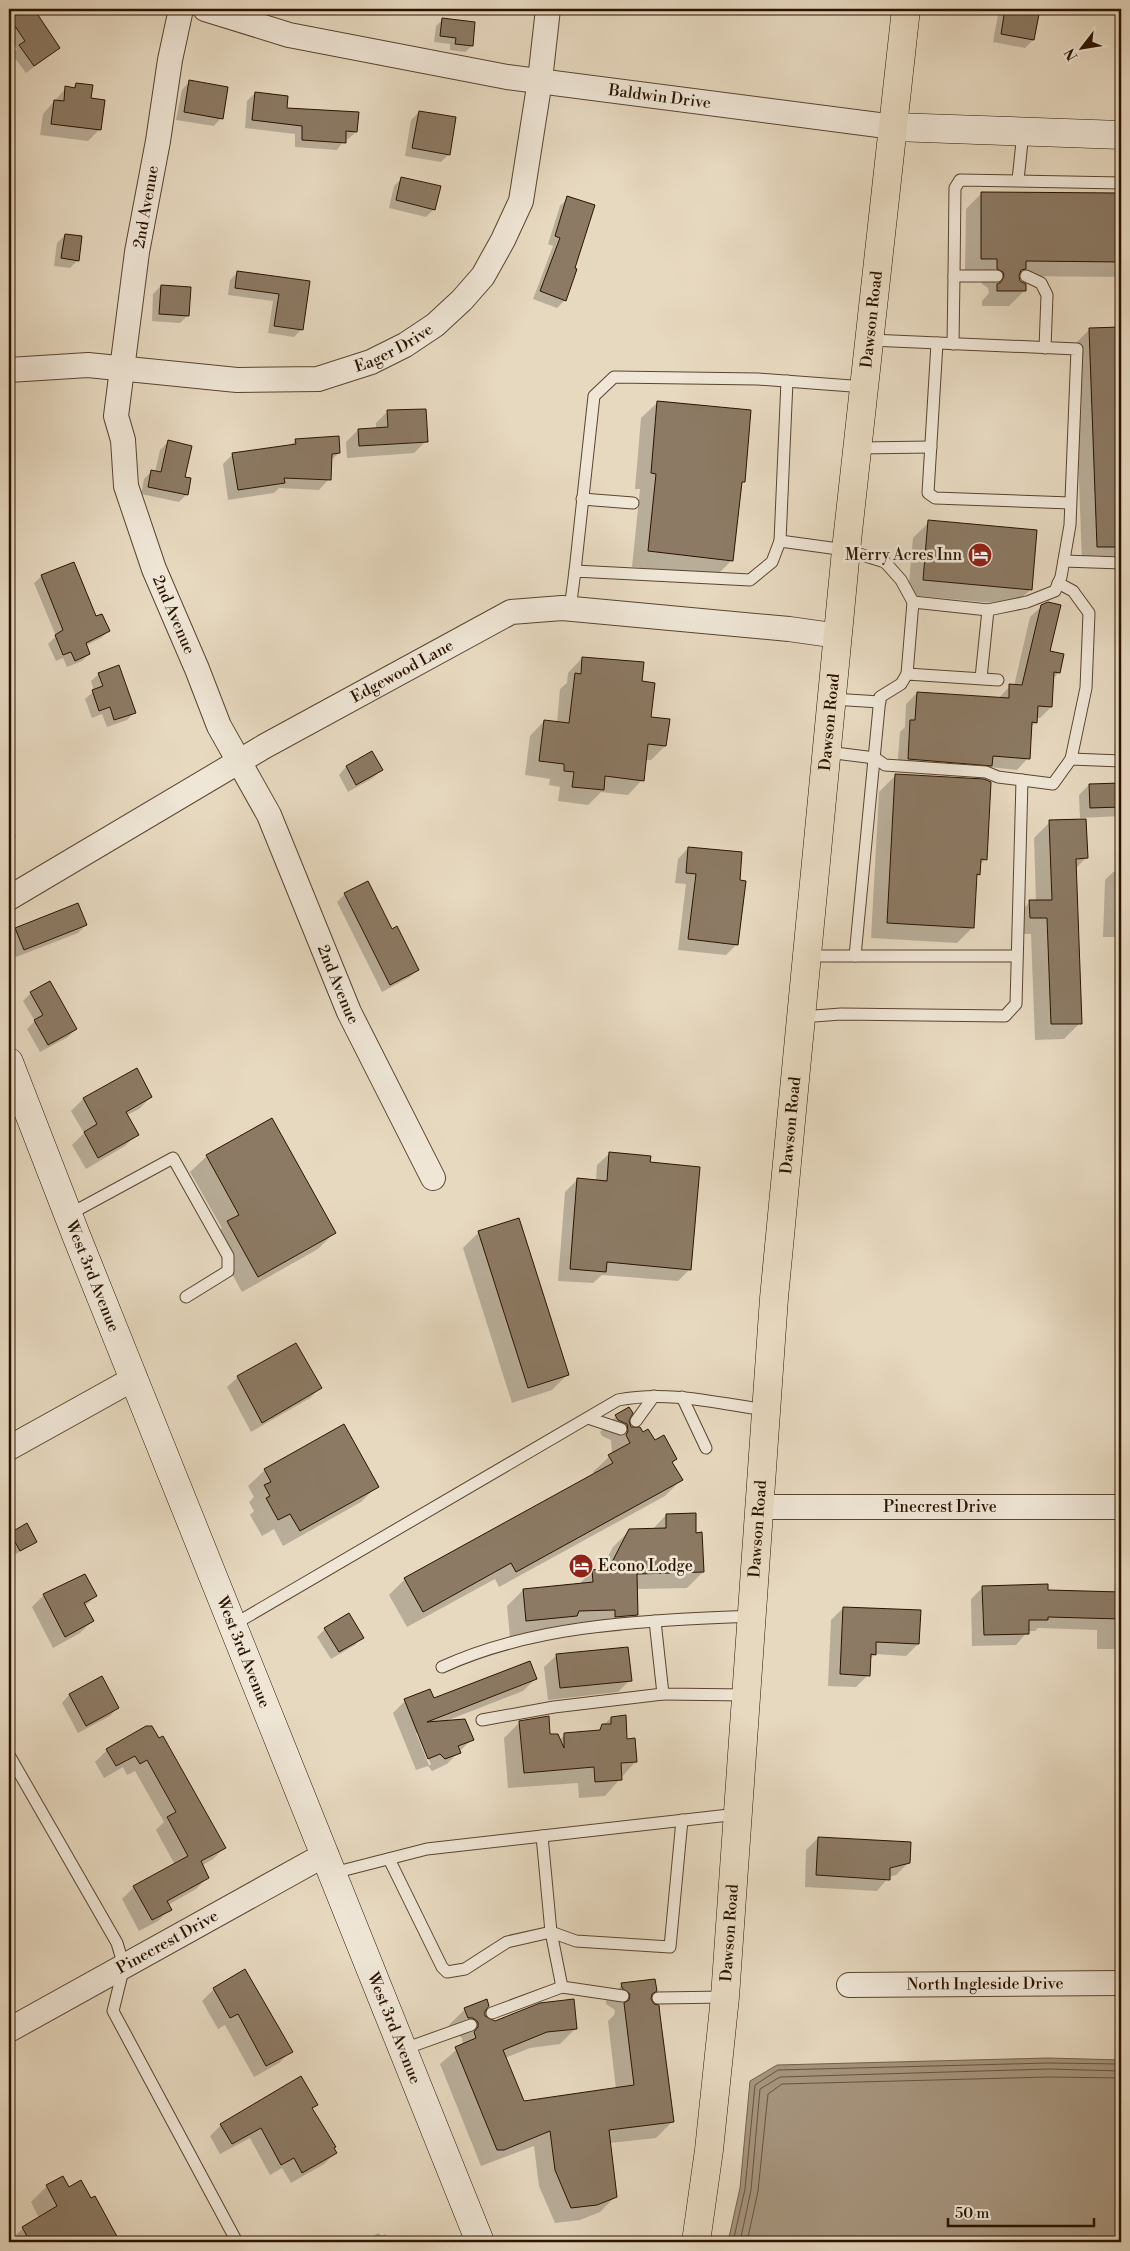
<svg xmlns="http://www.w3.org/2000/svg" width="1130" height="2251" font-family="'Libre Bodoni',serif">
  <rect width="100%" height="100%" fill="#e7d9c0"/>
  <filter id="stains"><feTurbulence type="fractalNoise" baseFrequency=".004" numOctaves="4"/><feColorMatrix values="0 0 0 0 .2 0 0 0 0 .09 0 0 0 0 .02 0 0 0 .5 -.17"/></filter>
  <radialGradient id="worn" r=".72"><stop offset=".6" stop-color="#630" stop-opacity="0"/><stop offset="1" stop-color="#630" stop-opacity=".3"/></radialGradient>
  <!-- water -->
  <path fill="#a7967f" stroke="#75624c" d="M1049,2058L1121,2060V2242H728L740,2188L750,2081L777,2065Z"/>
  <!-- shadow -->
  <g fill="#0003" fill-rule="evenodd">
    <path d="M21,9H32L59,48L26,73L12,54L17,49L9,36V17Z"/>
    <path d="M999,9H1039L1033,40L1025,48L993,42Z"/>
    <path d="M443,19L472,46L465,52L450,50V44L434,42L436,26Z"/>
    <path d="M189,82L221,118L214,126L176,120L182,90Z"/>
    <path d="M76,84L90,99L100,129L88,141L40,135L43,114L66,88L72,89Z"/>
    <path d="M255,93L285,109L356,132L348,139H345L337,150L295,147V134L245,128L247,101Z"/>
    <path d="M419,112L449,154L441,162L405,156L411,120Z"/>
    <path d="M402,178L434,209L426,217L389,208L394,186Z"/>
    <path d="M981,194H1121V277L1017,276L1025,290L1009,306H982V301L989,293L988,288L982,284V274H965L966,209Z"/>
    <path d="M568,198L565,300L557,308L533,299L553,246L548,244L560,206Z"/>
    <path d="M65,235L78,260L70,268L54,266L57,243Z"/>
    <path d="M238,272L309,282L301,330L294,337L268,333L273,301L228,295L230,280Z"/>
    <path d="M161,286L188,315L180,323L152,321L153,294Z"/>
    <path d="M1121,328V561L1082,563L1074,345L1090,329Z"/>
    <path d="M658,402L743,481L740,485L732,560L716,576L632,567L640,489H635L641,418Z"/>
    <path d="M388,411L426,441L414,453L347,458L346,442L358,430L376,429V423Z"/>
    <path d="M296,440L339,453L330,461L329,479L319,490L279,488L274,493L228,500L223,464L233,454L290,446Z"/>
    <path d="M168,442L183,478L187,494L179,502L141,494L144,479L152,471L155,472L160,450Z"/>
    <path d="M929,522L1031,589L1015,605L908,595L913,538Z"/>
    <path d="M42,576L109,631L101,638L85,646L89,654L82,661L67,667L63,658L56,661L48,644L56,636L34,583Z"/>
    <path d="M1042,606L1049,652L1059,672L1053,679L1051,707L1040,718H1036V722L1031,727L1028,758L1017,770L989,767L897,770L900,732L905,727L906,704L917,693L998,699L1010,686H1014L1030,617Z"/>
    <path d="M582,658L641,682L650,718L665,746L651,760H645L642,780L628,795L601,792L588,805L558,801L560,787L549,785L550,779L525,775L530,736L544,721L557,723L560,689L567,683L568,673Z"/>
    <path d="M99,674L134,713L127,720L107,727L102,714L92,718L85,699L94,691L91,681Z"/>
    <path d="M346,767L381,770L373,778L348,792L339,775Z"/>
    <path d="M895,776L986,859L979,865V874L976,877L973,927L957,943L871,938L879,792Z"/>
    <path d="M1121,784V816L1080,818L1079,795L1089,785Z"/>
    <path d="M1050,822L1086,858L1075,869L1080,1023L1064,1039L1035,1040L1031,934H1014V918L1030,902L1036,901L1034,838Z"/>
    <path d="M9,823L16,836L9,843Z"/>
    <path d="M688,848L737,944L726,955L678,950L686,884L675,883L678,859Z"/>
    <path d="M1113,872H1121V937H1103L1105,880Z"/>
    <path d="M345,894L391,931L418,970L410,977L382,992L337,902Z"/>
    <path d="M86,925L78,933L16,957L9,939L16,929Z"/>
    <path d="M31,993L76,1029L68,1037L40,1052L27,1029L35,1021L23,1001Z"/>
    <path d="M151,1097L139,1109L127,1115L137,1134L125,1146L86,1169L72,1145L84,1133L71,1111L83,1099Z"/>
    <path d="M610,1153L649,1164L690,1269L678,1281L602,1275L593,1283L558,1281L565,1192L577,1180L596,1181L597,1165Z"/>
    <path d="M207,1156L334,1233L318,1249L242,1292L212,1238L222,1228L190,1172Z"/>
    <path d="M479,1232L568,1374L552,1390L512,1403L463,1248Z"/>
    <path d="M238,1377L320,1388L310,1398L251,1432L227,1387Z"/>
    <path d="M616,1416L627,1421L630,1428L643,1434L675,1459L672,1463L681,1480L665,1496L499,1587L495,1579L407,1627L389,1595L405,1579L594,1475L593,1472L612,1454L611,1440L602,1436L600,1432Z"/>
    <path d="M265,1470L377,1486L361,1502L283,1546L274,1529L262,1536L250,1515L254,1511L249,1502L254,1497L248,1486Z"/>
    <path d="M666,1515L695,1534L703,1572L687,1588L636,1589L637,1614L621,1631L600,1633L599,1625L510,1637L507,1606L523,1590L579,1584L592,1571L601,1570L613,1547L630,1530H652Z"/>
    <path d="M11,1534L36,1542L16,1554L9,1540Z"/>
    <path d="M71,1581L96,1596L84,1607L92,1621L80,1633L53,1648L32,1607L44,1595Z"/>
    <path d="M983,1587L1121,1593V1643L1115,1649H1097V1630L1038,1628L1035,1631H1028L1016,1645L972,1646L971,1599Z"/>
    <path d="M843,1608L918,1644L906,1656L875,1654L869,1660L868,1675L856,1687L828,1686L831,1620Z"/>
    <path d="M325,1629L362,1637L355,1645L331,1659L317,1637Z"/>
    <path d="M557,1655L630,1680L618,1692L548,1700L544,1667Z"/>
    <path d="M101,1678L117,1708L110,1716L78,1733L62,1703L69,1695Z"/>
    <path d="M535,1679L523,1691L446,1721L472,1739L447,1764L432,1771L428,1766L416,1770L393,1713L405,1701L433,1700ZM416,1733H419L431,1765H429Z"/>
    <path d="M611,1718L626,1740L636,1761L605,1796L579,1798L578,1783L508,1788L504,1738L520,1722L560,1740L565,1734L596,1732Z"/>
    <path d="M146,1727L225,1847L213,1859L201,1866L208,1877L196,1889L168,1905L170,1909L158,1921L139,1931L122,1899L134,1887L175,1865L156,1830L164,1822L135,1771L127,1775L123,1767L104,1778L95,1762L107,1750Z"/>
    <path d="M818,1838L908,1863L896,1875L889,1877L877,1891L805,1887L806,1850Z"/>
    <path d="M622,1985L650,1996L672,2122L656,2138L610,2143L616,2196L600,2212L580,2220L555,2223L539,2186L534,2146L481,2166L440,2064L463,2044L462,2038L456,2033L452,2034L449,2025L465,2009L483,2011L484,2017L495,2022L576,2028L560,2044L530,2048L505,2058L523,2102L616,2089L608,2021L614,2015L615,2010L606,2004V2001Z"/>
    <path d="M214,1989L291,2051L279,2063L254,2077L225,2025L218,2029L202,2001Z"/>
    <path d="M301,2078L316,2105L312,2109L335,2153L324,2164L291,2183L282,2168L270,2175L250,2138L220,2154L210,2136L221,2125Z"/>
    <path d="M47,2186L68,2189L90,2200L95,2197L119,2242H9L23,2228L39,2218L31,2202Z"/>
    <path d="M378,2233L382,2236L385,2234L390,2242H365Z"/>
  </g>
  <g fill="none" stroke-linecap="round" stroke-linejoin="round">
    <!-- shore -->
    <g stroke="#685440" stroke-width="1">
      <path d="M733,2242L745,2189L755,2085L778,2070L1049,2063L1121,2064"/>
      <path d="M740,2242L751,2190L760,2089L780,2077L1049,2069L1121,2071"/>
      <path d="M747,2242L758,2191L768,2094L782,2084L1049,2077L1121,2078"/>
    </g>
  </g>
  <!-- building -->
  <g fill="#8c7a64" stroke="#2a1300">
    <path d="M19,9H34L60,48L34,66L19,45L25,41L9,17Z"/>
    <path d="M1005,9H1040L1034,40L1001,34Z"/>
    <path d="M442,18L475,22L473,46L455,44L456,38L440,36Z"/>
    <path d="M189,80L228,87L223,119L184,112Z"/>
    <path d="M76,83L93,85L91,98L105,100L101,130L51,124L54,100L64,101L65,86L75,88Z"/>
    <path d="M255,92L288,96L287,108L359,112L357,132L346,131V143L302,140V126L252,120Z"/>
    <path d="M419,111L456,117L450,155L412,148Z"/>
    <path d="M401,177L441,186L435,210L396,200Z"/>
    <path d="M981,192L1121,193V262L1026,261V269L1021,270L1019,276L1020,281L1026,284V291H997V284L1001,282L1004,276L1003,272L997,269V259H981Z"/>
    <path d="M567,196L595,205L575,268L577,269L566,301L540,291L560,238L555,236Z"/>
    <path d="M65,234L82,236L79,261L61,258Z"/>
    <path d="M237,271L310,281L303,330L274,326L279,294L235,288Z"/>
    <path d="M161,285L191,287L189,316L159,314Z"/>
    <path d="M1121,327V547H1097L1089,328Z"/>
    <path d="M657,401L751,410L745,482H742L733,561L648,551L656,474L651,473Z"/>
    <path d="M426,409L428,442L359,446L358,429L388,427L387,410Z"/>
    <path d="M339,436L340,453L332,454L331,480L284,478L285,483L238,490L232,453L296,444L295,439Z"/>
    <path d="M168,440L192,446L185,477L191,478L188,495L148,487L151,470L161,472Z"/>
    <path d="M928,520L1037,530L1032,590L923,580Z"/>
    <path d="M74,562L96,616L102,614L110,631L86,643L90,654L75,661L71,652L63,655L55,635L63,630L41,575Z"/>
    <path d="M1048,602L1061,605L1050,651L1064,654L1060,673L1054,672L1052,707L1038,706L1037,723L1032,722L1030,759L993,756L992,766L908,759L910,720H915L917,692L1009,698V684L1022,685L1041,605Z"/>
    <path d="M582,657L644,662L642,681L655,683L651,717L670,719L666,746L648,744L644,781L605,776L604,790L572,787L574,772L564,771V764L539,761L544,720L569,723L575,673L581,674Z"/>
    <path d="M119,665L136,713L114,720L110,707L99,711L92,690L103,686L98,673Z"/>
    <path d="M372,751L383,770L356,785L346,766Z"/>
    <path d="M895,774L984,779L991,782L987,860L981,859L980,875L977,874L974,928L887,923Z"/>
    <path d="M1121,783V807L1090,808L1089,784Z"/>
    <path d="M1086,819L1088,858L1076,859L1082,1024H1051L1047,918H1030L1029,900H1052L1049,820Z"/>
    <path d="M688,847L742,852L740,880L746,881L738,945L688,939L696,874L686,873Z"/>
    <path d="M368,881L392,929L397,926L419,970L390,985L344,893Z"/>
    <path d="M78,903L87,925L24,950L15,928Z"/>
    <path d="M50,981L77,1029L48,1045L34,1020L43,1015L30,992Z"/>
    <path d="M137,1068L152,1097L126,1112L139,1135L98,1158L84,1132L97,1124L83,1098Z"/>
    <path d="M272,1118L336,1233L258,1277L227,1221L239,1215L206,1155Z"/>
    <path d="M609,1152L651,1156L650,1162L700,1167L691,1270L607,1262L606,1272L570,1269L577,1178L607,1181Z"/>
    <path d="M519,1218L569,1375L528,1388L478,1231Z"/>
    <path d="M296,1343L322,1388L262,1423L237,1376Z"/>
    <path d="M629,1407L633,1413L629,1421L631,1427H640L643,1432L648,1429L655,1440L664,1435L677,1459L672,1462L683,1480L516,1572L511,1563L423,1612L404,1578L613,1463L608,1455L630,1443L626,1435L628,1431L627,1424L618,1420L615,1415Z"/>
    <path d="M344,1424L379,1487L300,1531L290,1514L278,1520L266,1498L270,1496L264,1485L271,1482L264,1469Z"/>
    <path d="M696,1513V1533L702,1532L704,1572L637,1574L638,1615L615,1617V1610L579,1611L577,1616L526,1621L523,1589L593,1582L592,1570L609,1568L629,1529L666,1528V1514Z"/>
    <path d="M27,1523L37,1542L20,1551L10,1533Z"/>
    <path d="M85,1574L97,1596L84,1603L94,1621L65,1637L43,1594Z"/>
    <path d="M1048,1584V1590L1121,1592V1619L1048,1617V1620H1029V1634L984,1635L982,1586Z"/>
    <path d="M843,1607L921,1610L919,1644L876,1642V1655L871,1654L870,1676L840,1674Z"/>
    <path d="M349,1613L364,1638L339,1652L324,1628Z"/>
    <path d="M628,1647L632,1681L560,1688L556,1654Z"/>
    <path d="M530,1661L537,1679L427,1722L465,1719L474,1740L458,1746L461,1753L445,1759L440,1754L428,1759L404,1699L430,1689L434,1698Z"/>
    <path d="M102,1676L119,1708L86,1726L69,1694Z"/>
    <path d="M626,1715L627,1739L635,1738L637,1762L621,1763L622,1780L595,1782L594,1767L524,1773L519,1721L549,1716L550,1734H558L564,1748V1733L600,1730L602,1724H611V1717Z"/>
    <path d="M146,1726H152L159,1738L163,1736L226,1848L201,1861L209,1878L167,1901L172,1910L152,1920L133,1886L188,1856L167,1817L176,1812L147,1760L140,1764L135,1756L116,1766L106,1749Z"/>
    <path d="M818,1837L911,1842L910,1863L890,1868V1880L816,1875Z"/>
    <path d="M245,1969L293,2052L266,2066L238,2014L230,2018L213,1988Z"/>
    <path d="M655,1979L657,1991L652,1994L651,1999L654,2004L659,2005L660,2015L674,2122L609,2130L617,2197L597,2205L571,2208L555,2170L550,2131L504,2150H497L455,2047L476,2038L474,2032L478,2027V2022L473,2018H468L464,2008L487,1999L489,2006L485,2011V2016L495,2021L540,2003L574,1999L577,2029L547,2032L503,2050L524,2101L634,2085L624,2003L629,2000L630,1994L622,1988L621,1983Z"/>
    <path d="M301,2076L318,2105L312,2108L336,2147L334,2148L337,2153L302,2173L294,2158L281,2165L261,2128L232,2144L220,2124Z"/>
    <path d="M63,2176L69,2187L81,2180L91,2198L95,2196L120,2242H30L22,2227L57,2206L46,2185Z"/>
  </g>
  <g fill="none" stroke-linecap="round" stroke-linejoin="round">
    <defs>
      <g id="lane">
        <path d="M1018,180L1023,132"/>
        <path d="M954,276L955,188L960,180L1121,183"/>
        <path d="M1026,276L1041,283L1047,295L1045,348"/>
        <path d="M870,340L1077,349L1070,525L1061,577L1055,591L1027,602L988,610L981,678"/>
        <path d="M937,343L928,493L935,498L1070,503"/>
        <path d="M953,344L954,276H997"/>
        <path d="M858,448L931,447"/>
        <path d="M582,499L633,503"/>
        <path d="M780,541L787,381"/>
        <path d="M1064,561L1121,563"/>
        <path d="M575,571L594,396L614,377L758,379L865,387"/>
        <path d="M1058,583L1073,591L1089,613L1086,688L1071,759"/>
        <path d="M913,602L988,610"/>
        <path d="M570,609L575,571L750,580L772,562L780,541L846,550L885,562L901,580L913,602L907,674"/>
        <path d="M832,699L880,702"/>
        <path d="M827,752L875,758L885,765L986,772L998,777L1053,784L1071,759L1121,761"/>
        <path d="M807,956H1016"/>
        <path d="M855,956L880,697L901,684L907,674L998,680"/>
        <path d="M801,1017L841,1014L1005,1016L1016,1004L1022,780"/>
        <path d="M68,1215L173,1158L228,1256V1271L186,1297"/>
        <path d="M682,1397L706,1448"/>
        <path d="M588,1418L621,1429"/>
        <path d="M636,1421L654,1396"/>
        <path d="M655,1621L663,1694L746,1695"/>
        <path d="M233,1625L618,1400C667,1390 717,1403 766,1410"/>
        <path d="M442,1667C538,1623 648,1621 752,1616"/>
        <path d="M482,1720L554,1707L663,1694"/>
        <path d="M9,1755L117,1943L124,1966L113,2011L237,2242"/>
        <path d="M542,1836L551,1932L562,1987L623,1996"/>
        <path d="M389,1859L442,1967L447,1972L465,1969L507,1942L551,1932L576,1941L670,1947L682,1820"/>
        <path d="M333,1873L427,1849L738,1814"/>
        <path d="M658,1998L725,1997"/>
        <path d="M492,2013L562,1987"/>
        <path d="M404,2049L471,2025"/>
      </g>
      <g id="street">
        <path id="s1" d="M181,9L170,60L158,141L137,252L116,416L123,440L126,486L154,569L197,669L219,726L269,815L349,1012L433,1178"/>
        <path id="s2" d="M205,9L289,35L507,77L894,127"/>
        <path id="s3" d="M9,370L88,365L237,380L318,379L371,362L405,345L435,325L462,300L483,276L503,240L521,201L540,80L548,9"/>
        <path id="s4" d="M9,898L265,746L511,612L562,608L789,629L839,636"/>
        <path d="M9,1448L135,1378"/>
        <path id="s5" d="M760,1507H1121"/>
        <path id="s6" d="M849,1985L1121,1983"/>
        <path id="s7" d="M9,2030L326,1854"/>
      </g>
      <g id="secondary">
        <path d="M894,127L1121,135"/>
        <path id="s8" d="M9,1062L76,1235L480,2242"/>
      </g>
      <g id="primary">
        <path id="s9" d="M696,2242L709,2150L725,1997L774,1298L846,550L906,9"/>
      </g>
    </defs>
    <!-- lane casing -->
    <use href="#lane" stroke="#594430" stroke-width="13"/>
    <!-- street casing -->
    <use href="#street" stroke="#594430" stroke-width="26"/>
    <!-- secondary casing -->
    <use href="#secondary" stroke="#2a1300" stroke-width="29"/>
    <!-- primary casing -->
    <use href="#primary" stroke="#2a1300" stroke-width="29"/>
    <!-- lane -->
    <use href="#lane" stroke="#efe6d6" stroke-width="11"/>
    <!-- street -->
    <use href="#street" stroke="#efe6d6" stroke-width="24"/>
    <!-- secondary -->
    <use href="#secondary" stroke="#efe6d6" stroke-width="28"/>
    <!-- primary -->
    <use href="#primary" stroke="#e7d9c0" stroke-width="28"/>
  </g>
  <!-- icons -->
  <defs>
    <symbol id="hotel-disc" viewBox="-11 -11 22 22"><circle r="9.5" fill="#8f2418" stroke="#efe6d6"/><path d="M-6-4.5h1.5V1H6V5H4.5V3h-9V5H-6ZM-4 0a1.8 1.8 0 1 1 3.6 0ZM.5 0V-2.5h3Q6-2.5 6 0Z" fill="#fff"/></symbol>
  </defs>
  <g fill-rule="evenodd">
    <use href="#hotel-disc" x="966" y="541" width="28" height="28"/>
    <use href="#hotel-disc" x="567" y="1552" width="28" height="28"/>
  </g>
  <g text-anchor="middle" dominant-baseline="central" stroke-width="5" stroke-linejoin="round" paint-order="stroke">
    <!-- street labels -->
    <g font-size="16" fill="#2a1300" stroke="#efe6d6">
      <text stroke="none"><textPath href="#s2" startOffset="464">Baldwin Drive</textPath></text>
      <text transform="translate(146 207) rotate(-80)">2nd Avenue</text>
      <text stroke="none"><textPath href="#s9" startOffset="1931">Dawson Road</textPath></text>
      <text stroke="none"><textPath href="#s3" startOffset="392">Eager Drive</textPath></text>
      <text stroke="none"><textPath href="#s1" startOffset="621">2nd Avenue</textPath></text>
      <text stroke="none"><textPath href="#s4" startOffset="454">Edgewood Lane</textPath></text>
      <text stroke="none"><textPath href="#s9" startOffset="1526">Dawson Road</textPath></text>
      <text stroke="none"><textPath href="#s1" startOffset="1026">2nd Avenue</textPath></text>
      <text stroke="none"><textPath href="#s9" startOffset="1121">Dawson Road</textPath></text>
      <text stroke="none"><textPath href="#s8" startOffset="230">West 3rd Avenue</textPath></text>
      <text stroke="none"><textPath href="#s5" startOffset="180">Pinecrest Drive</textPath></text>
      <text stroke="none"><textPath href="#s9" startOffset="716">Dawson Road</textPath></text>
      <text stroke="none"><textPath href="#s8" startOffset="635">West 3rd Avenue</textPath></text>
      <text stroke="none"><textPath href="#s9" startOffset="311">Dawson Road</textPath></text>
      <text stroke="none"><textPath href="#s7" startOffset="181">Pinecrest Drive</textPath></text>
      <text stroke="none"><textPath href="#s6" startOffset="136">North Ingleside Drive</textPath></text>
      <text stroke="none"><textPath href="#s8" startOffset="1040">West 3rd Avenue</textPath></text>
    </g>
    <!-- poi labels -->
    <g font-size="16" fill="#2a1300" stroke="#efe6d6" text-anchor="end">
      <text x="962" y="555">Merry Acres Inn</text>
      <text x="598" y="1566" text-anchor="start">Econo Lodge</text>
    </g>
  </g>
  <!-- margin -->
  <rect width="1130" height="2251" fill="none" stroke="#e7d9c0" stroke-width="30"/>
  <rect x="10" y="10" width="1110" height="2231" fill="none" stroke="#2a1300" stroke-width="2.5"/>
  <rect x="15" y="15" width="1100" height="2221" fill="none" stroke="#2a1300"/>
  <!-- north arrow -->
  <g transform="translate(1082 48) rotate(239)" stroke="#efe6d6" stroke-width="4" paint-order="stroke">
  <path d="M0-4L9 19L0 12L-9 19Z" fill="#2a1300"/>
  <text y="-8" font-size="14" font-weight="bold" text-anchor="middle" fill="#2a1300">N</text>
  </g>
  <!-- scale -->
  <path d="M948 2218v8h146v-8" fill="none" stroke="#2a1300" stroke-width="2.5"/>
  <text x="955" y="2218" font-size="15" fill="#2a1300" stroke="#efe6d6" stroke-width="4" paint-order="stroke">50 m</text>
  <rect width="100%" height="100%" filter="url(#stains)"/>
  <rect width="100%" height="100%" fill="url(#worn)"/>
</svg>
